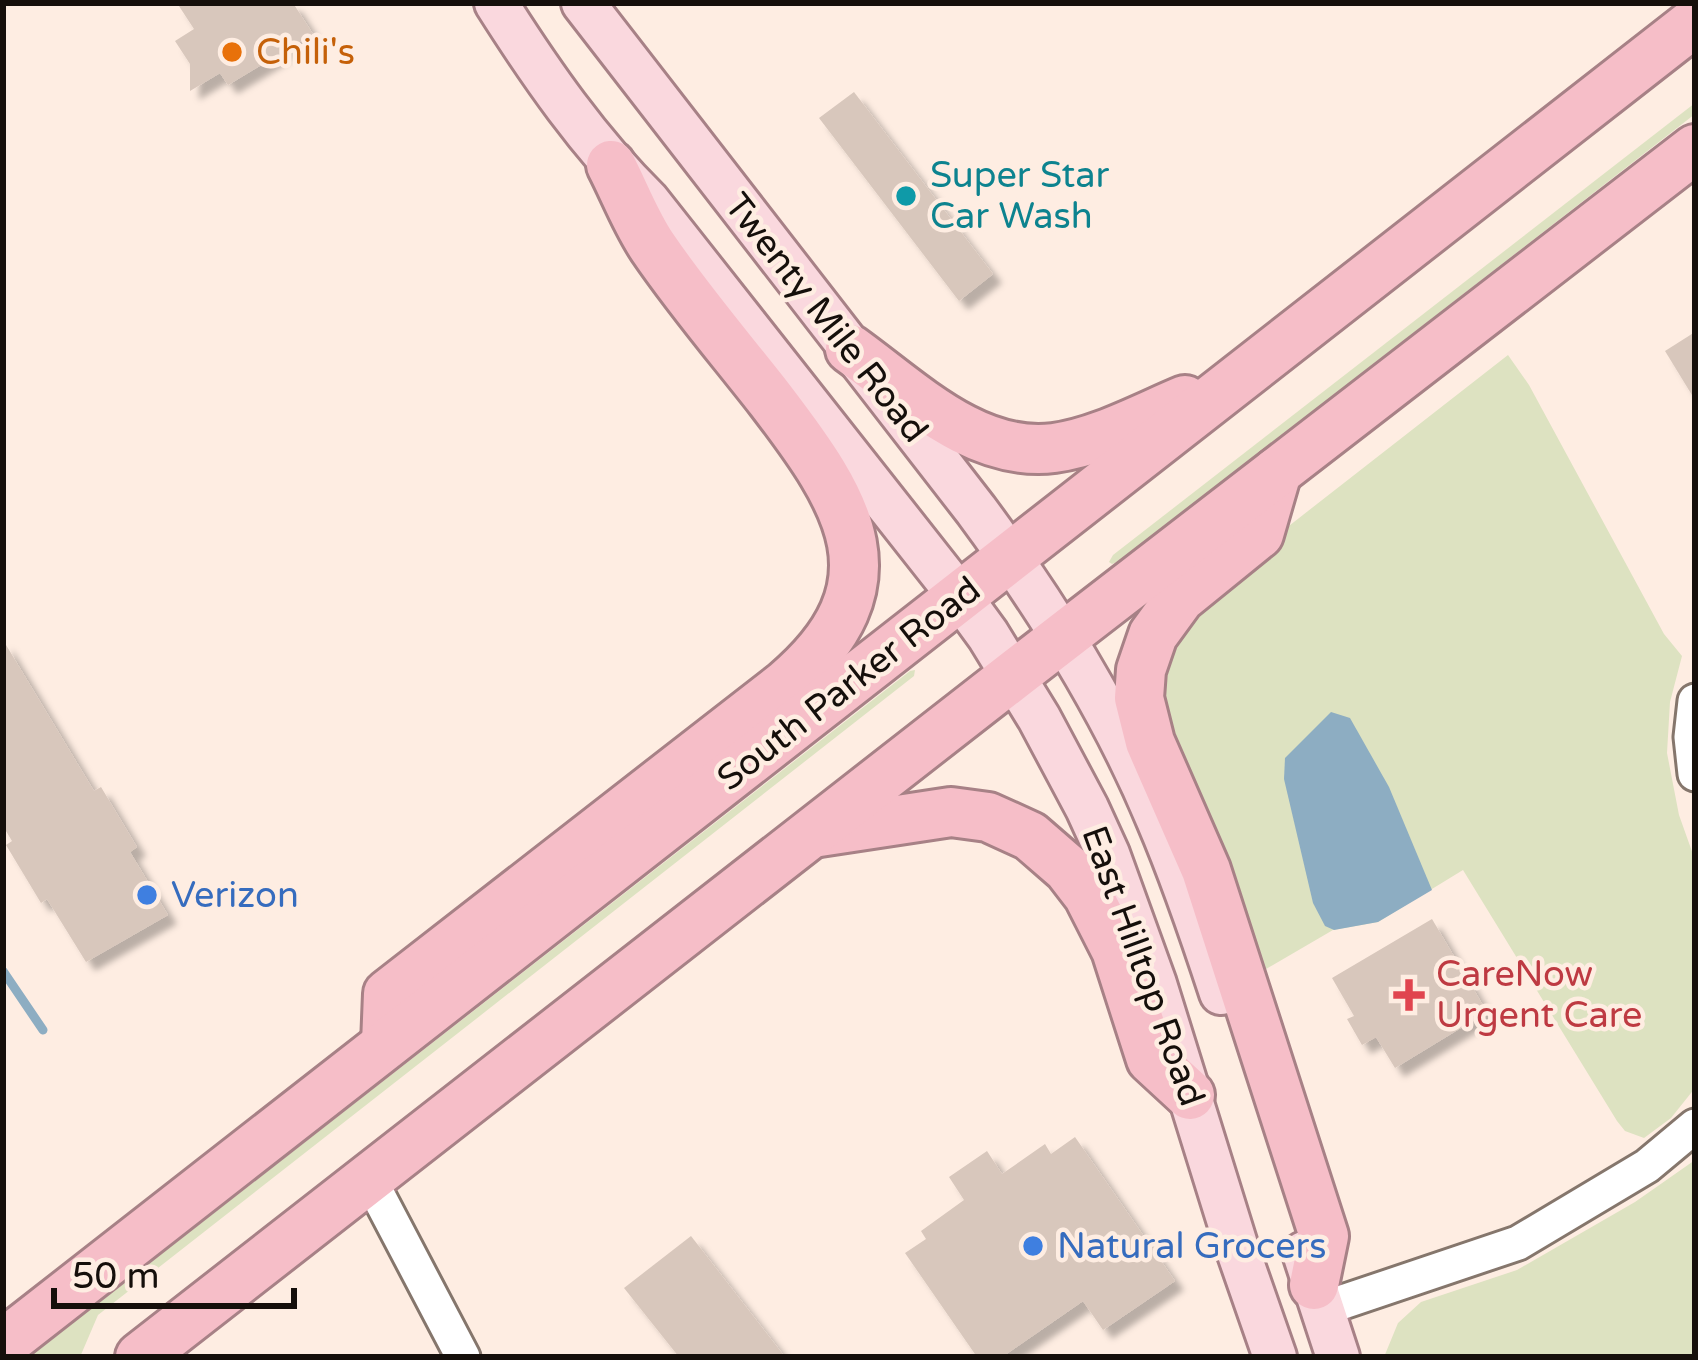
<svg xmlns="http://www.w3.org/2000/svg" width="1698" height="1360" font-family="'Varela Round',sans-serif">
  <defs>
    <filter id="shadow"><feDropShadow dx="9" dy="9" stdDeviation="3" flood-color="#0004"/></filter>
  </defs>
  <rect width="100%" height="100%" fill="#feede2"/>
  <!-- green -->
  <g fill="#dde2c1">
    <path d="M1695,103V114L1120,561L1112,564L1109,562L1113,555Z"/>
    <path d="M1508,355L1529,385L1664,634L1682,656L1670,702L1667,753L1679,815L1695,860V1088L1671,1118L1644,1138L1625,1131L1617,1121L1463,870L1378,922L1333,930L1249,979L1162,743L1157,658L1217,582Z"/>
    <path d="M915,670L914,676L98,1315L80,1357H29L910,671Z"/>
    <path d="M1695,1160V1357H1384L1398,1323L1421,1302L1517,1270L1635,1202Z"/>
  </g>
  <!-- water -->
  <path fill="#8dadc2" d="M1331,712L1350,718L1389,787L1432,890L1378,922L1334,930L1325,926L1313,903L1284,779L1285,758Z"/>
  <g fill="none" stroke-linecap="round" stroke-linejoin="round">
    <!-- stream -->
    <path stroke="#8dadc2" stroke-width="9" d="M3,971L43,1030"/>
  </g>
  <!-- building -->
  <g fill="#d8c7bc" filter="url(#shadow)">
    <path d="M177,3H293L313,34L228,85L220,73L190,91V64L175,41L194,29Z"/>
    <path d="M854,92L993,274L959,301L819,118Z"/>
    <path d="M1695,332V400L1665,351Z"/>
    <path d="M3,640L94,791L101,787L137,847L130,852L168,915L86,962L47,899L41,903L6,845L12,841L3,826Z"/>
    <path d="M1432,919L1487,1012L1395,1068L1376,1037L1362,1045L1347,1019L1354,1016L1332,978Z"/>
    <path d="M1075,1137L1175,1281L1103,1330L1083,1301L1002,1357H977L905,1253L926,1239L921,1231L964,1200L949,1177L987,1151L1002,1174L1045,1144L1051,1154Z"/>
    <path d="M691,1236L785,1357H679L624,1288Z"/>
  </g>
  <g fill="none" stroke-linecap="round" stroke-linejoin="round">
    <defs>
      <g id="minor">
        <path d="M1695,701L1691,737L1695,774"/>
        <path d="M369,1178L463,1357"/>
        <path d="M1322,1309L1518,1243L1647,1166L1695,1126"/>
      </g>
      <g id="major">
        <path d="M496,3C541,74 589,143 648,201L961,598L988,635L1039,718L1087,808L1108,854L1155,984L1237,1248L1275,1357"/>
        <path d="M583,3L976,510C1047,606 1112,709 1158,820C1182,876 1202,935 1221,993"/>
        <path d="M1304,1253L1338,1357"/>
      </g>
      <g id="highway">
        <path d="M850,349C910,392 975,458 1054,448C1099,442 1144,417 1185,400"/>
        <path d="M1277,472L1259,534L1180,598L1153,635L1141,670L1139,698L1150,742L1206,870L1324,1236L1314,1285"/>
        <path d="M819,832L951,812L988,817L1030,836L1068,869L1088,895L1116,950L1151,1059L1190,1095"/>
        <path d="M386,1044L388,994L785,685C904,584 849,502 771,400C732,350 689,300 653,247C636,222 625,192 611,165"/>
        <path d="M3,1344L1695,22"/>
        <path d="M140,1357L1014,675L1695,149"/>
      </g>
    </defs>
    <!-- minor casing -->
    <use href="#minor" stroke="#85766c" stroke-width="39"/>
    <!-- major casing -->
    <use href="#major" stroke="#a78186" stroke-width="48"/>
    <!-- highway casing -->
    <use href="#highway" stroke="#a78186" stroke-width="54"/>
    <!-- minor -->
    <use href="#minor" stroke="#fff" stroke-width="33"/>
    <!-- major -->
    <use href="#major" stroke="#fad8de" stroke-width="42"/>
    <!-- highway -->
    <use href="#highway" stroke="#f6bec8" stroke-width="48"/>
  </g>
  <!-- markers -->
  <circle fill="#e8710a" stroke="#feede2" stroke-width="4.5" cx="232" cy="52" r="12"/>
  <circle fill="#0f9aa8" stroke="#feede2" stroke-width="4.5" cx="906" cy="196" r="12"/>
  <g fill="#3f7fe0" stroke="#feede2" stroke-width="4.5">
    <circle cx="147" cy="895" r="12"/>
    <circle cx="1033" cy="1246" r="12"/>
  </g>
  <path fill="#e0444e" stroke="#feede2" stroke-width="4.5" d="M1403 977h12v12h12v12h-12v12h-12v-12h-12v-12h12z"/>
  <g text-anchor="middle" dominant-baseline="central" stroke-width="9" stroke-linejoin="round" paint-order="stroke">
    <!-- food labels -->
    <g font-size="36" fill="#c56008" stroke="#feede2" text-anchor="start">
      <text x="256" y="52">Chili's</text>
    </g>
    <!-- culture labels -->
    <g font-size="36" fill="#0d838f" stroke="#feede2" text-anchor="start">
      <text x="930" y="175">Super Star<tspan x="930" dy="41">Car Wash</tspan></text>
    </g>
    <!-- street labels -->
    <g font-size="36" fill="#150f0b" stroke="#feede2">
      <text transform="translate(826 318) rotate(52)">Twenty Mile Road</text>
      <text transform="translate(849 684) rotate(-38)">South Parker Road</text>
      <text transform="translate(1143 966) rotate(70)">East Hilltop Road</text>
    </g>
    <!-- shop labels -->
    <g font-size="36" fill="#366cbe" stroke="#feede2" text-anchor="start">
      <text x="171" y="895">Verizon</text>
      <text x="1057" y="1246">Natural Grocers</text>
    </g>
    <!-- health labels -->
    <g font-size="36" fill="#be3a42" stroke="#feede2" text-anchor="start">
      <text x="1436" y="974">CareNow<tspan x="1436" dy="41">Urgent Care</tspan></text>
    </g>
  </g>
  <!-- border -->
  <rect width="1698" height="1360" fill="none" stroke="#150f0b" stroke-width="12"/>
  <!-- scale -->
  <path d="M54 1288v18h240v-18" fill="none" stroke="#150f0b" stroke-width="6"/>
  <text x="72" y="1288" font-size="36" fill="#150f0b" stroke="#feede2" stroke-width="9" paint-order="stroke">50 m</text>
</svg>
